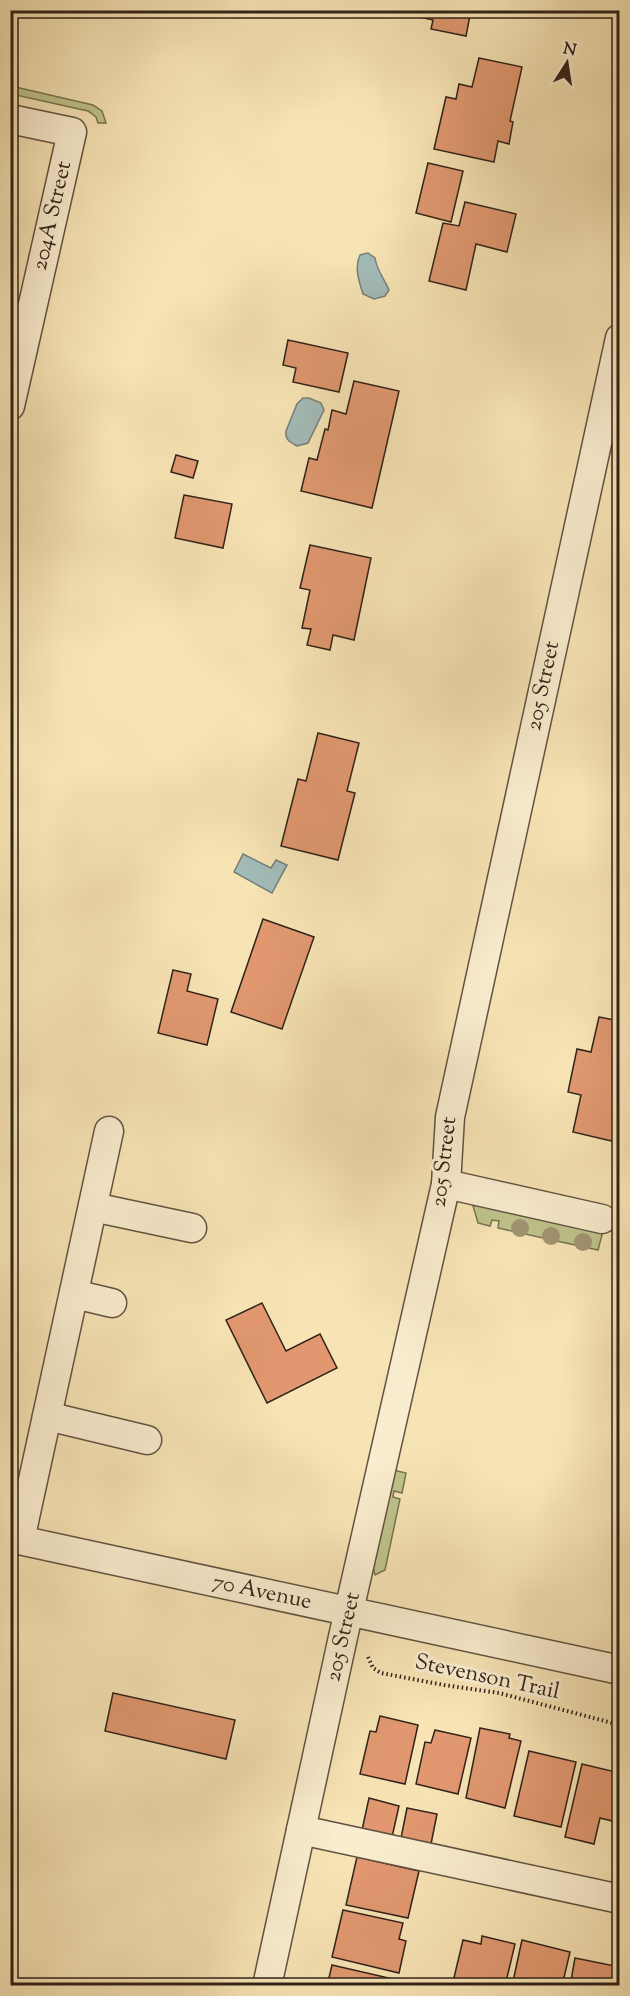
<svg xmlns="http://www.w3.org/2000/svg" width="630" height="1996" font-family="'Sorts Mill Goudy',serif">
  <rect width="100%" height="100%" fill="#f7e4b5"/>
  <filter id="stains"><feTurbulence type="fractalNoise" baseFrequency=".00333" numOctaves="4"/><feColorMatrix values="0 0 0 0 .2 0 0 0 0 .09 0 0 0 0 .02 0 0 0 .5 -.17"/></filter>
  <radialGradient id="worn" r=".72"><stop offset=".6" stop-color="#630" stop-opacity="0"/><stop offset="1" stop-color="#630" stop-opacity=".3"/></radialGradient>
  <!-- green -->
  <g fill="#bfc48c" stroke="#787453" stroke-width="1.5">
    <path d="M11,86L93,105L102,111L106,123H98L96,117L88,111L11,94Z"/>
    <path d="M481,1205L603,1231L598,1250L498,1228L499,1221L492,1220L490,1226L478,1223L473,1206Z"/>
    <path d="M393,1470L406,1473L402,1493L394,1491L393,1497L400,1499L385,1570L375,1575L373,1567Z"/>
  </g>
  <!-- water -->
  <g fill="#a2bcb9" stroke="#757f79" stroke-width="1.5">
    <path d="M368,253L375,258C377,271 384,278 389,290L385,296L374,299L363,294C359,281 354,268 360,255Z"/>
    <path d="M303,398H309L321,403L324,410L308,443L297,446C290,442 285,440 286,431L297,404Z"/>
    <path d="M243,854L271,868L276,860L287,865L272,893L234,872Z"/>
  </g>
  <!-- building -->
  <g fill="#e19870" stroke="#31231a" stroke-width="1.5">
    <path d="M405,10H471L466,36L431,29L433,20L405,14Z"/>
    <path d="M479,58L522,67L510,121L513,122L509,144L498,141L494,162L434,149L446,97L456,99L459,84L472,87Z"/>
    <path d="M428,163L463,171L451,222L416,213Z"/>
    <path d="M465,202L516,214L507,252L476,244L466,290L429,281L443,223L459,226Z"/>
    <path d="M288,340L348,353L339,392L293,382L296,368L283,365Z"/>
    <path d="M354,381L399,391L372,508L301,491L309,458L317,460L325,429L328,430L332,410L346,414Z"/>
    <path d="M176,455L198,461L193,478L171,472Z"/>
    <path d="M184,495L232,504L223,548L175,538Z"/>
    <path d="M310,545L371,558L354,640L333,635L330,650L307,645L311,629L302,628L310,590L300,588Z"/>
    <path d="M318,733L359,743L347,791L355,793L338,860L281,846L298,779L306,781Z"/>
    <path d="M263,919L314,937L282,1029L231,1012Z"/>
    <path d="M173,970L191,974L187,991L218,999L207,1045L158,1033Z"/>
    <path d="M599,1017L620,1021V1143L573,1132L581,1095L568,1092L577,1049L591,1052Z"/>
    <path d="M262,1303L286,1351L320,1334L337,1368L267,1403L226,1320Z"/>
    <path d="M113,1693L235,1720L226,1759L105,1731Z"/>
    <path d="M380,1716L418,1725L405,1784L360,1774L370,1731L376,1732Z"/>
    <path d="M480,1728L510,1734L509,1738L521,1741L505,1808L466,1798Z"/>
    <path d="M435,1730L471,1738L458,1794L416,1784L425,1742L431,1743Z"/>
    <path d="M529,1751L576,1762L561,1827L514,1816Z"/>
    <path d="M582,1764L620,1773V1805L616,1822L600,1818L594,1844L565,1837Z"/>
    <path d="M369,1798L399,1806L392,1837L362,1830Z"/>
    <path d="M407,1808L437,1814L431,1844L401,1838Z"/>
    <path d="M357,1857L419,1871L408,1918L346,1905Z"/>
    <path d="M343,1910L403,1923L399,1939L406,1941L399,1973L332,1957Z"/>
    <path d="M482,1936L515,1944L505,1986H452L463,1940L481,1944Z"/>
    <path d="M522,1940L570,1952L562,1986H512Z"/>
    <path d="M575,1958L620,1967V1986H570Z"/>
    <path d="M332,1965L415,1984V1986H327Z"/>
  </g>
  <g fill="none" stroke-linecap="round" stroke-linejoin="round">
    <defs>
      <g id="minor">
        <path d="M10,119L72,132L10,406"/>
        <path d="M446,1184L602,1219"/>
        <path d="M93,1207L192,1228"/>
        <path d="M74,1294L112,1303"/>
        <path d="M47,1416L147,1440"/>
        <path d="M10,1538L620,1670"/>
        <path d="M20,1540L109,1131"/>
        <path d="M301,1830L620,1899"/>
        <path d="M267,1986L343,1637L446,1184L450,1117L620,338"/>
      </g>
    </defs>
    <!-- minor casing -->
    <use href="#minor" stroke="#625341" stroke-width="31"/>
    <!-- path -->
    <path stroke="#31231a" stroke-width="4" stroke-dasharray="1.5 3" stroke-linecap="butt" d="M368,1657L373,1668L381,1673L444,1685L499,1693L620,1725"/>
    <!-- minor -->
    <use href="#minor" stroke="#faedcf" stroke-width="28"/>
  </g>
  <!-- trees -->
  <g fill="#a29472">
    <circle cx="520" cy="1228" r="9"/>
    <circle cx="551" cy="1236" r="9"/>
    <circle cx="583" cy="1242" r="9"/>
  </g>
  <g text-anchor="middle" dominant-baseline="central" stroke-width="6" stroke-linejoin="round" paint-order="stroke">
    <!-- street labels -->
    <g font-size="22" fill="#31231a" stroke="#faedcf">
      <text transform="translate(53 216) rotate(-77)">204A Street</text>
      <text transform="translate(544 686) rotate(-78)">205 Street</text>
      <text transform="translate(445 1162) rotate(-83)">205 Street</text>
      <text transform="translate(262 1593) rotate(12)">70 Avenue</text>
      <text transform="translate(344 1637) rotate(-77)">205 Street</text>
      <text transform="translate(487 1678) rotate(12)">Stevenson Trail</text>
    </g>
  </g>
  <!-- margin -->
  <rect width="630" height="1996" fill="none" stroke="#f7e4b5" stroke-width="36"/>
  <rect x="12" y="12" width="606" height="1972" fill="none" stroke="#31231a" stroke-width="3"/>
  <rect x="18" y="18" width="594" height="1960" fill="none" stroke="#31231a" stroke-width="1.5"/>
  <!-- north arrow -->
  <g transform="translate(567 63) rotate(12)" stroke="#faedcf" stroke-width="4.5" paint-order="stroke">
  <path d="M0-4.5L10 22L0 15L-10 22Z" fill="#31231a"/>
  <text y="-9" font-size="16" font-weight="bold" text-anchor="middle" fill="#31231a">N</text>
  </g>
  <rect width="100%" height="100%" filter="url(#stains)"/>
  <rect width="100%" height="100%" fill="url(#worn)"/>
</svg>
